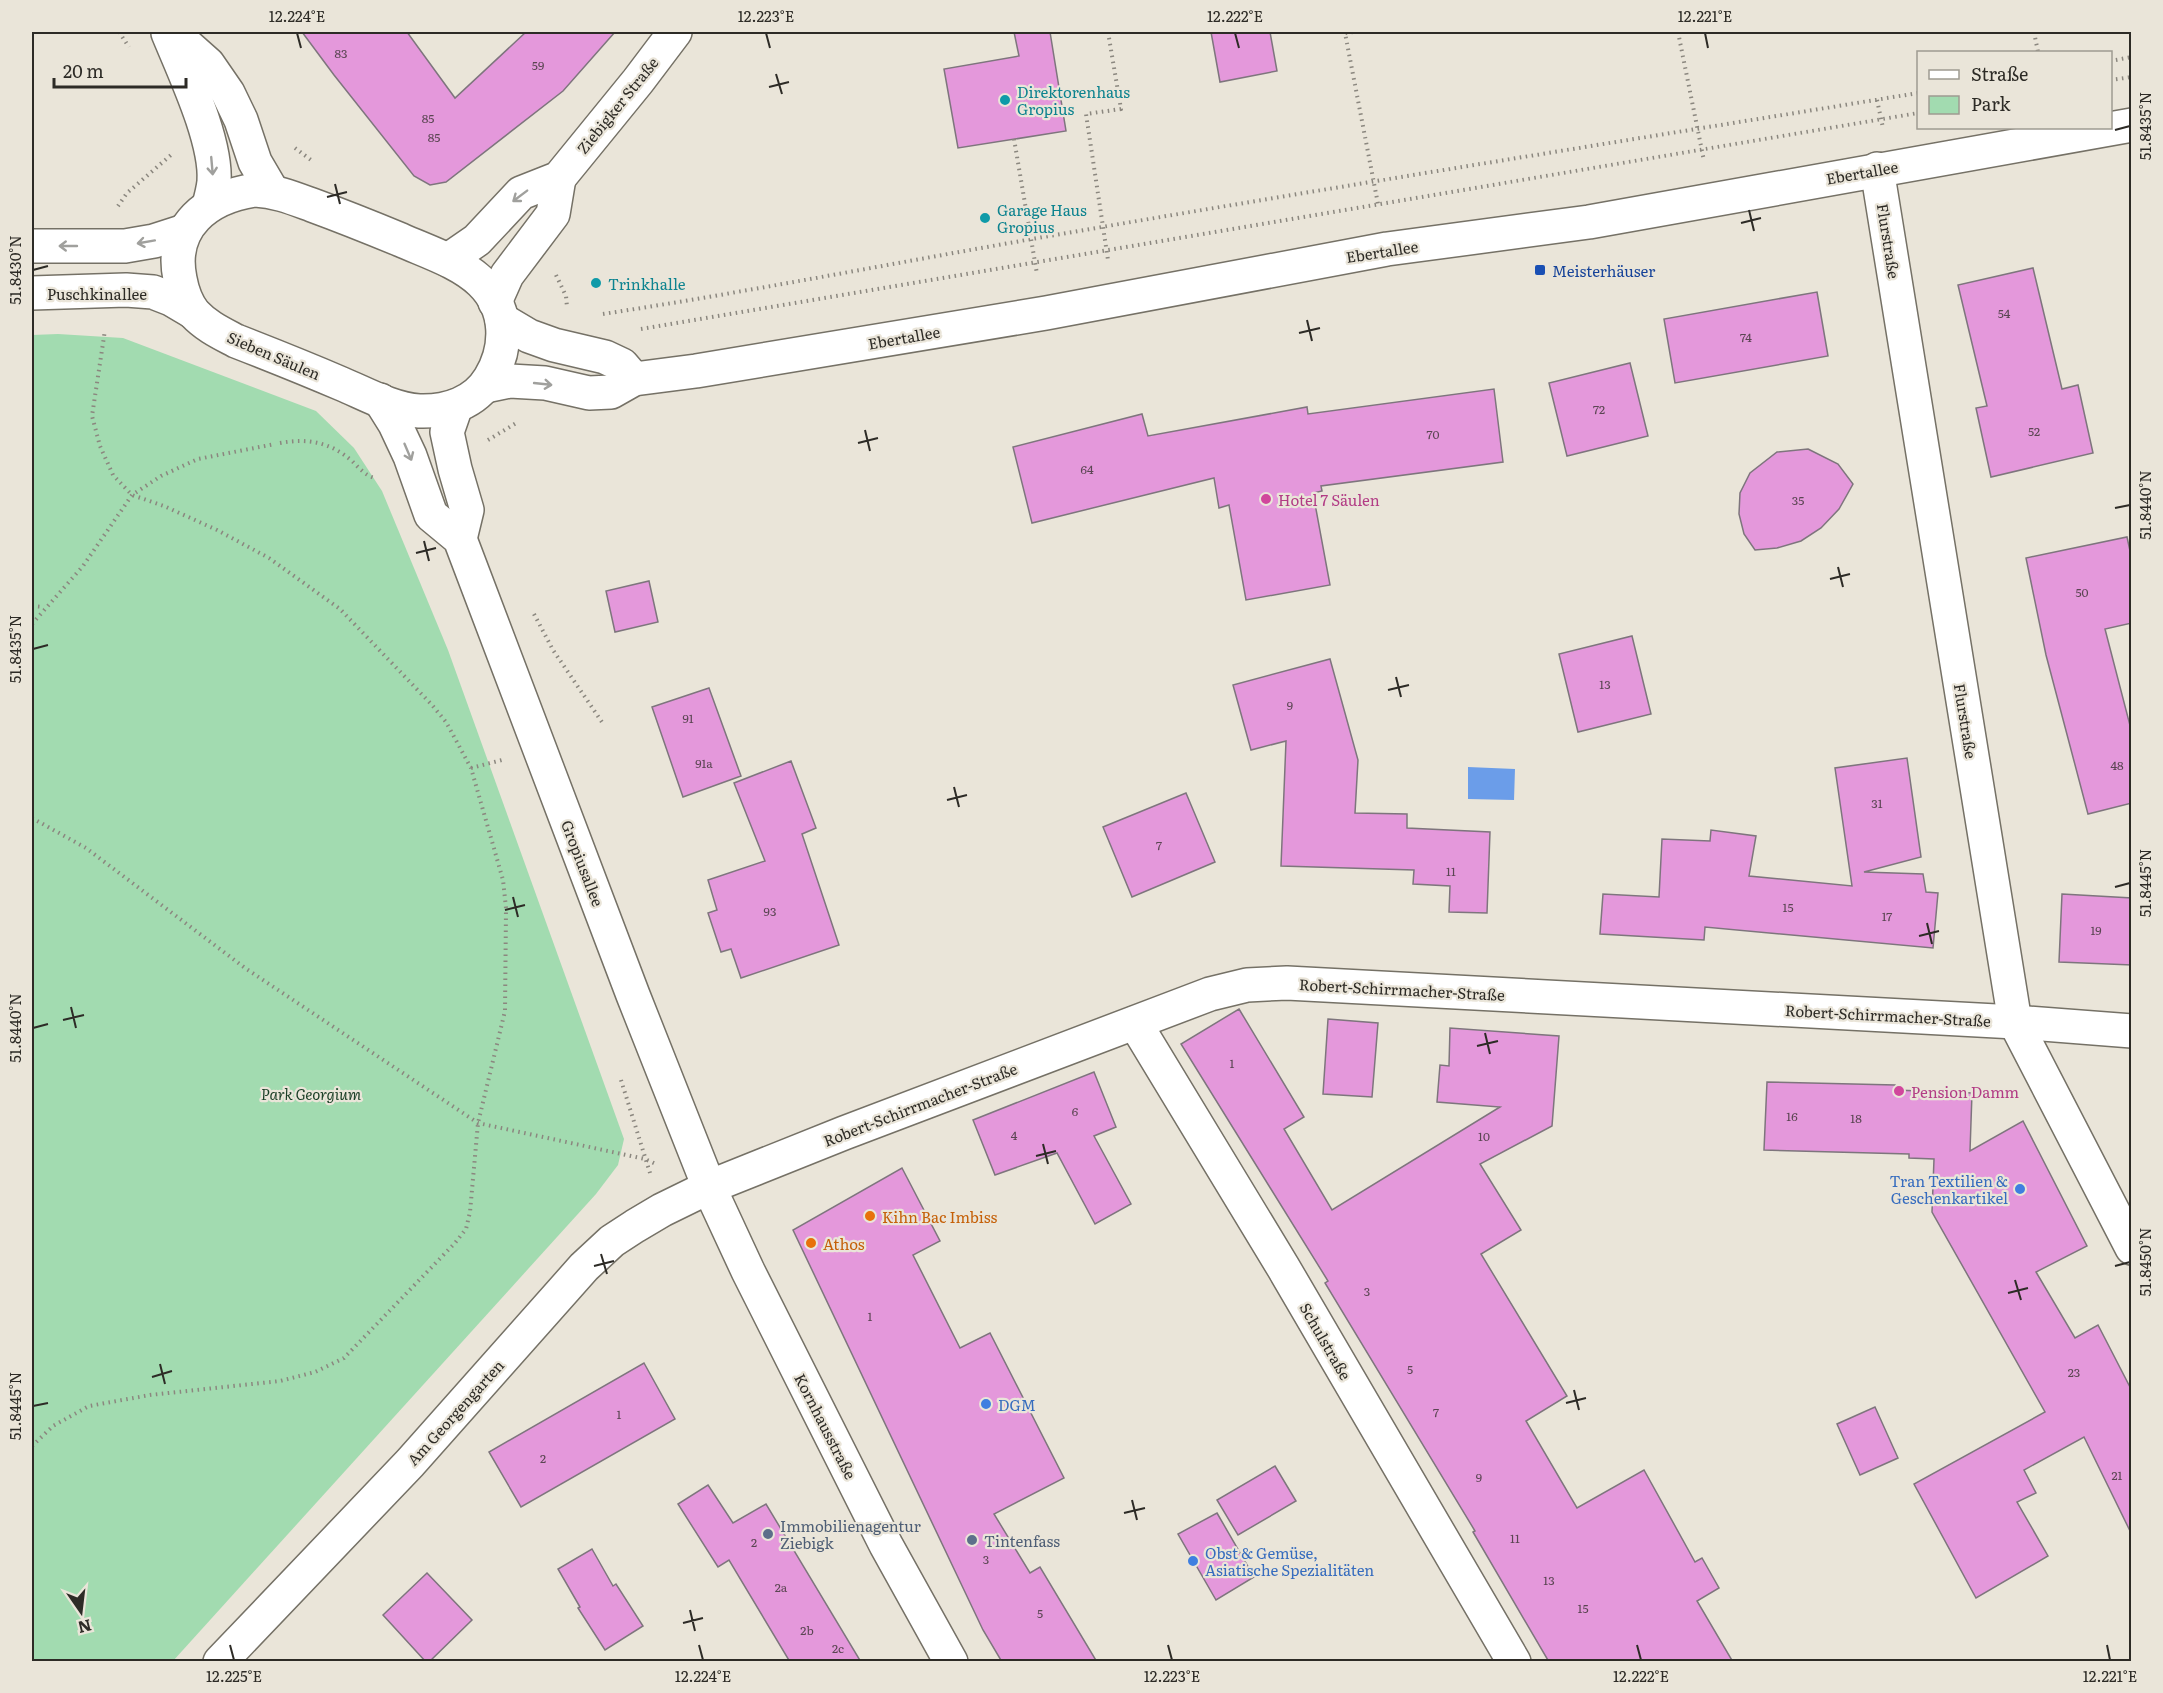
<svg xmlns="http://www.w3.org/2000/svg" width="2163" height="1693" font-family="Literata,serif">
  <rect width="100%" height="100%" fill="#eae5d9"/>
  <!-- green -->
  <path fill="#a2dbb0" d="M58,334L123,338L316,411L354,448L382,491L448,650L624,1139L618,1165L596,1194L173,1661H32V335Z"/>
  <!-- water -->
  <path fill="#6b9de9" d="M1468,767L1515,769L1514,800L1468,799Z"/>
  <!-- building -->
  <g fill="#e498db" stroke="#7e757d" stroke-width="1.5">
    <path d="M302,32H407L455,98L526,32H615L563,91L446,182L430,185L414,176L334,75Z"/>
    <path d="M1014,32H1050L1066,131L958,148L944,69L1019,56Z"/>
    <path d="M1211,32H1270L1277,71L1220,82Z"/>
    <path d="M2033,268L2062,389L2078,385L2093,453L1991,477L1976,408L1987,406L1958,285Z"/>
    <path d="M1817,292L1828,356L1675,383L1664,319Z"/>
    <path d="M1630,363L1648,436L1567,456L1549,383Z"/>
    <path d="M1494,389L1503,462L1321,486L1322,491L1313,493L1330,585L1246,600L1229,505L1219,508L1214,478L1032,523L1013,447L1142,414L1148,436L1307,407L1308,414Z"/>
    <path d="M1808,449L1838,464L1853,484L1839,509L1821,528L1801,541L1777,548L1755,550L1744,534L1739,514L1740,493L1750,473L1777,452Z"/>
    <path d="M2127,537L2132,560V623L2105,629L2132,733V803L2088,814L2046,655L2026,558Z"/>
    <path d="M649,581L658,622L615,632L606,591Z"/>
    <path d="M1632,636L1651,714L1578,732L1559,654Z"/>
    <path d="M1330,659L1358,760L1355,813L1407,814V828L1490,832L1487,913L1449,912L1450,886L1413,884L1414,870L1281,866L1286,741L1251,750L1233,685Z"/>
    <path d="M709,688L741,776L683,797L652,707Z"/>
    <path d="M1907,758L1921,857L1864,872L1923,874L1926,892L1938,893L1933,948L1705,927L1704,940L1600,934L1603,894L1659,897L1662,839L1710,841L1711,830L1756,836L1749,876L1852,886L1835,768Z"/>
    <path d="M791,761L816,828L802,834L839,945L741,978L731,949L721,952L708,913L717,910L708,880L765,861L734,783Z"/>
    <path d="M1186,793L1215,862L1132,897L1103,827Z"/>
    <path d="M2062,894L2132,898V965L2059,962Z"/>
    <path d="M1239,1009L1304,1117L1284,1129L1332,1210L1500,1107L1437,1102L1440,1065L1449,1066L1450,1028L1559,1036L1552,1126L1480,1164L1521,1230L1481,1254L1567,1396L1526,1421L1577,1508L1644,1470L1695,1562L1702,1558L1719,1588L1697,1601L1733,1662H1549L1473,1532L1475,1531L1325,1283L1328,1281L1181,1044Z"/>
    <path d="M1328,1019L1378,1023L1372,1097L1323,1094Z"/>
    <path d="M1094,1072L1116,1127L1094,1136L1131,1204L1095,1224L1057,1153L995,1175L973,1120Z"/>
    <path d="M1767,1082L1895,1085V1090L1972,1093L1970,1151L2023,1121L2087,1246L2036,1272L2075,1338L2098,1325L2132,1391V1535L2084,1437L2024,1470L2036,1493L2017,1502L2048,1556L1976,1598L1914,1484L2045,1412L1932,1212L1934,1159L1909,1158V1154L1764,1150Z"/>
    <path d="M902,1168L940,1241L913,1255L960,1348L990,1333L1064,1478L994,1514L1030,1573L1040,1567L1097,1662H1002L983,1630L793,1230Z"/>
    <path d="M644,1363L675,1419L521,1507L489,1452Z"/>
    <path d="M1875,1407L1898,1458L1860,1475L1837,1424Z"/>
    <path d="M1275,1466L1296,1501L1238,1535L1217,1500Z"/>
    <path d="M708,1485L733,1523L766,1504L861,1662H790L729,1560L718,1567L678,1504Z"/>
    <path d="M1217,1513L1254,1577L1216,1600L1178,1534Z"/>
    <path d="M592,1549L613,1586L616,1584L643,1626L605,1650L578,1608L580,1607L558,1569Z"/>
    <path d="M427,1573L472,1620L429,1662H426L383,1615Z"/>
  </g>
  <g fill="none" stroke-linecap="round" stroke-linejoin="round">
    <defs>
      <g id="minor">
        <path d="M1877,169L2015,1022L2132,1248"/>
        <path d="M380,400L395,424L410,456L431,515L460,539L633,995L709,1187L748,1271L886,1545L951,1662"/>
        <path d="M456,406L447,432L455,469L467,510L460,539"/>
        <path d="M1135,1023L1283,1267L1514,1662"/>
        <path d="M220,1662L410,1463L584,1267L612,1241L635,1226L662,1210L709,1187L844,1133L1210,994L1247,985L1287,983L2015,1022L2132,1031"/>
      </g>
      <g id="tertiary">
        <path d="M172,32L208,64L228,93L241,120L255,162L272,191"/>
        <path d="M168,33C184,72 217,141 214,182C213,190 211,198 209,205"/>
        <path d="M502,320L529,336L554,345L605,357L622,365L634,379"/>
        <path d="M485,386L510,381L545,383L589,393L611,392L634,379L696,371L1046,313L1387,249L1589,222L2132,125"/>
      </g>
      <g id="secondary">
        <path d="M255,190C276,191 293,198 312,205C342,216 372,228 401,240C428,252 460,262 481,282C509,309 508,348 490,378C475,403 447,412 419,411C392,409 366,394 342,384C307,369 272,355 236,341C221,333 206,326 194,313C187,304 182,290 180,279C169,226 208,197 255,190Z"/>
        <path d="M32,246H125L154,241L185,231"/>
        <path d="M448,260L477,240L521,193L559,178L638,81L675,32"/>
        <path d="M32,293L126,290L153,292L171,299L193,312"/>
        <path d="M495,302L507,275L553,214L559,178"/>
      </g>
    </defs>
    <!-- minor casing -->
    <use href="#minor" stroke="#757166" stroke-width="36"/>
    <!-- tertiary casing -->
    <use href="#tertiary" stroke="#757166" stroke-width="36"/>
    <!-- secondary casing -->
    <use href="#secondary" stroke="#757166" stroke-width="36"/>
    <!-- path -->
    <g stroke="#8b877f" stroke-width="4" stroke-dasharray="1.5 4.5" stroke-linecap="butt">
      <path d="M119,32L129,47"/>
      <path d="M1108,32L1121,109L1086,114L1108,260"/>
      <path d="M1353,32L1345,33L1378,204"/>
      <path d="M1678,32L1704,161"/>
      <path d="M2034,32L2038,52"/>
      <path d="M2110,61L2132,57"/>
      <path d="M2110,80L2132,77"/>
      <path d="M1877,100L1883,128"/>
      <path d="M1014,139L1037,274"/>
      <path d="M295,148L311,160"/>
      <path d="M118,206L127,193L171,155"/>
      <path d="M556,275L566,296L567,307"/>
      <path d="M603,314C747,292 889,264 1032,239C1327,188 1623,141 1918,93"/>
      <path d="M641,329L1918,113"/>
      <path d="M488,440L518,422"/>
      <path d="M280,443C308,438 330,442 352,461C359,468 366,476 375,478"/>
      <path d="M32,606L44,607"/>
      <path d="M534,614L553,650L604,725"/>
      <path d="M32,624L83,566L132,495L161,476L198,459L275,444"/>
      <path d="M471,768L502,760"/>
      <path d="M32,818L86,848L245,968L478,1123L645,1159L656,1164"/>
      <path d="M621,1080L650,1173"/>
      <path d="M32,1446L53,1426L89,1406L150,1395L280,1381L315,1372L344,1358L455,1243L466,1229L470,1212L478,1123L505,1011L506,908L503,880L471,768L446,722L432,705L340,609L269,558L217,530L164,506L132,495L113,475L100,446L92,416L105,330"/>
    </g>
    <!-- minor -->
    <use href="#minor" stroke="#fff" stroke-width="33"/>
    <!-- tertiary -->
    <use href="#tertiary" stroke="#fff" stroke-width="33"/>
    <!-- secondary -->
    <use href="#secondary" stroke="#fff" stroke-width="33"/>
  </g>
  <!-- one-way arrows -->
  <defs><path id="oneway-shaft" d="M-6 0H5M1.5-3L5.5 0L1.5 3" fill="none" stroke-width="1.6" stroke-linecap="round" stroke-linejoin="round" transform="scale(1.5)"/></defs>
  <g stroke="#a0a09d">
    <use href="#oneway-shaft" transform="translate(212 166) rotate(85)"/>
    <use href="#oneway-shaft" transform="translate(520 196) rotate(143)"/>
    <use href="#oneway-shaft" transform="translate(146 242) rotate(170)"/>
    <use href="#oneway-shaft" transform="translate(68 246) rotate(180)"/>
    <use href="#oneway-shaft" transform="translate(543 384) rotate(6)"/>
    <use href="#oneway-shaft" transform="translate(408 452) rotate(67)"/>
  </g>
  <!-- ticks -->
  <path fill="none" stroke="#2d2b26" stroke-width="2" d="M297,33L301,48M766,33L770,48M1235,33L1239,48M1705,33L1708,48M776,74L782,94M769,87L789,82M2115,130L2130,126M335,184L340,204M327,197L347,192M1749,210L1754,231M1741,223L1761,218M33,270L48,266M1307,320L1312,341M1299,333L1320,328M865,430L870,451M858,443L878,438M2115,508L2130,505M424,541L429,561M416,553L436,548M1838,567L1843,587M1830,579L1850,574M33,649L48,645M1396,677L1401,697M1388,690L1409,685M954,787L959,807M947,800L967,795M2115,887L2130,883M513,897L518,917M505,910L525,905M1927,923L1932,944M1919,936L1939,931M71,1007L76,1028M63,1020L84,1015M33,1028L48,1024M1485,1033L1490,1054M1477,1046L1498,1041M1043,1144L1048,1164M1036,1156L1056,1151M601,1254L607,1274M594,1266L614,1261M2115,1266L2130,1262M2015,1280L2021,1300M2008,1293L2028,1288M160,1364L165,1384M152,1377L172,1371M1574,1390L1579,1410M1566,1403L1586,1398M33,1406L48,1403M1132,1500L1137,1520M1124,1513L1145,1508M690,1610L695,1631M683,1623L703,1618M230,1645L234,1660M699,1645L703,1660M1168,1645L1172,1660M1637,1645L1641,1660M2107,1645L2110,1660"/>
  <!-- markers -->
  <g fill="#0f9aa8" stroke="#eae5d9" stroke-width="2">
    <circle cx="1005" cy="100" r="6"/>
    <circle cx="985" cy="218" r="6"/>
    <circle cx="596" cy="283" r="6"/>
  </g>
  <rect fill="#1a4fb4" stroke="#eae5d9" stroke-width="2" x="1534" y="264" width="12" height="12" rx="3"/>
  <g fill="#d1479c" stroke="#eae5d9" stroke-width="2">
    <circle cx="1266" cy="499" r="6"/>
    <circle cx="1899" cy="1091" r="6"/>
  </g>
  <g fill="#3f7fe0" stroke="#eae5d9" stroke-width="2">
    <circle cx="2020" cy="1189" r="6"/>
    <circle cx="986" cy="1404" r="6"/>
    <circle cx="1193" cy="1561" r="6"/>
  </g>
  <g fill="#e8710a" stroke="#eae5d9" stroke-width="2">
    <circle cx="870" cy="1216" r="6"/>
    <circle cx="811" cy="1243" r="6"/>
  </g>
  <g fill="#5c6f8a" stroke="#eae5d9" stroke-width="2">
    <circle cx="768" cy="1534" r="6"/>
    <circle cx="972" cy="1540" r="6"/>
  </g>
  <g text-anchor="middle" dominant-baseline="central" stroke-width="4.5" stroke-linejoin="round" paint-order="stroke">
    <!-- number labels -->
    <g font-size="12" fill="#5b4653">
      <text x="341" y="53">83</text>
      <text x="538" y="65">59</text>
      <text x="428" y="118">85</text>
      <text x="434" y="137">85</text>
      <text x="2004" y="313">54</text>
      <text x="1746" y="337">74</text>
      <text x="1599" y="409">72</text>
      <text x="2034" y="431">52</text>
      <text x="1433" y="434">70</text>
      <text x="1087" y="469">64</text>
      <text x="1798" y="500">35</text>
      <text x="2082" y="592">50</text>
      <text x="1605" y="684">13</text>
      <text x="1290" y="705">9</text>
      <text x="688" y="718">91</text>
      <text x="704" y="763">91a</text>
      <text x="2117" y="765">48</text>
      <text x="1877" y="803">31</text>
      <text x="1159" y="845">7</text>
      <text x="1451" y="871">11</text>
      <text x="1788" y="907">15</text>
      <text x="770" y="911">93</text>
      <text x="1887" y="916">17</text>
      <text x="2096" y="930">19</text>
      <text x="1232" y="1063">1</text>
      <text x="1075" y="1111">6</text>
      <text x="1792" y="1116">16</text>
      <text x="1856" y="1118">18</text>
      <text x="1014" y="1135">4</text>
      <text x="1484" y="1136">10</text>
      <text x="1367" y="1291">3</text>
      <text x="870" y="1316">1</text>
      <text x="1410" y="1369">5</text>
      <text x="2074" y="1372">23</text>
      <text x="1436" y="1412">7</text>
      <text x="619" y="1414">1</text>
      <text x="543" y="1458">2</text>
      <text x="2117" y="1475">21</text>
      <text x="1479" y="1477">9</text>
      <text x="1515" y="1538">11</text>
      <text x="754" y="1542">2</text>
      <text x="986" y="1559">3</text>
      <text x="1549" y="1580">13</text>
      <text x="781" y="1587">2a</text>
      <text x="1583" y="1608">15</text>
      <text x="1040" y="1613">5</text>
      <text x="807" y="1630">2b</text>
      <text x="838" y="1648">2c</text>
    </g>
    <!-- culture labels -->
    <g font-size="15" fill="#0d838f" stroke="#eae5d9" text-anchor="start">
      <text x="1017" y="91">Direktorenhaus<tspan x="1017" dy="17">Gropius</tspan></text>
      <text x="997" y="209">Garage Haus<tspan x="997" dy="17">Gropius</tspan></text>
      <text x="608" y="283">Trinkhalle</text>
    </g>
    <!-- street labels -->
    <g font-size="15" fill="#2d2b26" stroke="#eae5d9">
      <text transform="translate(617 105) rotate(-51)">Ziebigker Straße</text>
      <text transform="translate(1862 172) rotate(-10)">Ebertallee</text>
      <text transform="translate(1889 241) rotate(81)">Flurstraße</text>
      <text transform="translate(1382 251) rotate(-9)">Ebertallee</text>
      <text x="97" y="293">Puschkinallee</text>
      <text transform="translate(904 337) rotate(-10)">Ebertallee</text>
      <text transform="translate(274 355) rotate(23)">Sieben Säulen</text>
      <text transform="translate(1966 721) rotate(81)">Flurstraße</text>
      <text transform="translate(583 863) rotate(69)">Gropiusallee</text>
      <text transform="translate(1402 989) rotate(3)">Robert-Schirrmacher-Straße</text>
      <text transform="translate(1888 1015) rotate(3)">Robert-Schirrmacher-Straße</text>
      <text transform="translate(920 1104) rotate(-21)">Robert-Schirrmacher-Straße</text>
      <text transform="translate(1326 1341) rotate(60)">Schulstraße</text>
      <text transform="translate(455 1412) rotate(-48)">Am Georgengarten</text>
      <text transform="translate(826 1426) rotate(63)">Kornhausstraße</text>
    </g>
    <!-- transit labels -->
    <g font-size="15" fill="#164399" stroke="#eae5d9" text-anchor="start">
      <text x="1552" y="270">Meisterhäuser</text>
    </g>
    <!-- hotel labels -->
    <g font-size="15" fill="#b23c85" stroke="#eae5d9" text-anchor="start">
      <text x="1278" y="499">Hotel 7 Säulen</text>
      <text x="1911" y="1091">Pension Damm</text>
    </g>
    <!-- park labels -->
    <g font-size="15" font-style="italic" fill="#193e25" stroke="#eae5d9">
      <text x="311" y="1093">Park Georgium</text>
    </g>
    <!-- shop labels -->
    <g font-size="15" fill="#366cbe" stroke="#eae5d9" text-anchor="start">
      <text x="2008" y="1180" text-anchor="end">Tran Textilien &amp;<tspan x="2008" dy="17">Geschenkartikel</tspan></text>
      <text x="998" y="1404">DGM</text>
      <text x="1205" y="1552">Obst &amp; Gemüse,<tspan x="1205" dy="17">Asiatische Spezialitäten</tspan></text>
    </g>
    <!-- food labels -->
    <g font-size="15" fill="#c56008" stroke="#eae5d9" text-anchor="start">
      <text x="882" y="1216">Kihn Bac Imbiss</text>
      <text x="823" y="1243">Athos</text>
    </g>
    <!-- service labels -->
    <g font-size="15" fill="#4e5e75" stroke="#eae5d9" text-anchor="start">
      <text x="780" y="1525">Immobilienagentur<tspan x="780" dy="17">Ziebigk</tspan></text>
      <text x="984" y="1540">Tintenfass</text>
    </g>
  </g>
  <!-- border -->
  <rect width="2163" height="1693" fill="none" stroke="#eae5d9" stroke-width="66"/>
  <!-- legend -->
  <rect x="1917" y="51" width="195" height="78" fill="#eae5d9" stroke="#9e9b91" stroke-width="1.5"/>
  <rect x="1929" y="70" width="30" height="9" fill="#ffffff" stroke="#9e9b91" stroke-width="1.5"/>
  <text x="1971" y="81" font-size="18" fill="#2d2b26">Straße</text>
  <rect x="1929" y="96" width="30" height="18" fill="#a2dbb0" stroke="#9e9b91" stroke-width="1.5"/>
  <text x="1971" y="111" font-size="18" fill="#2d2b26">Park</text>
  <!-- north arrow -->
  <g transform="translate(81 1612) rotate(166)" stroke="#eae5d9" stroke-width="4.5" paint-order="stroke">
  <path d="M0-4.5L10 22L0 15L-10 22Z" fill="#2d2b26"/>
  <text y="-9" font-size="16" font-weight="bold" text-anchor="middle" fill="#2d2b26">N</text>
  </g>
  <!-- scale -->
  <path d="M54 78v9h132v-9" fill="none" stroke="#2d2b26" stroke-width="3"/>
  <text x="63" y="78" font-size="18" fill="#2d2b26" stroke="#eae5d9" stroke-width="4.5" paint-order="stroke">20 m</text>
  <rect x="33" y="33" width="2097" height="1627" fill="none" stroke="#2d2b26" stroke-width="2"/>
  <g font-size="15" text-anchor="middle" fill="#2d2b26">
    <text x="297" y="22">12.224°E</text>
    <text x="766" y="22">12.223°E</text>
    <text x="1235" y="22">12.222°E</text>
    <text x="1705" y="22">12.221°E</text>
    <text transform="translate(2146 126) rotate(-90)" y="5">51.8435°N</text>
    <text transform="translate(16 270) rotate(-90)" y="5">51.8430°N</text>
    <text transform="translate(2146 505) rotate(-90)" y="5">51.8440°N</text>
    <text transform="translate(16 649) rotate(-90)" y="5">51.8435°N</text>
    <text transform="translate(2146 883) rotate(-90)" y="5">51.8445°N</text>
    <text transform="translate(16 1028) rotate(-90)" y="5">51.8440°N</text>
    <text transform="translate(2146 1262) rotate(-90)" y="5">51.8450°N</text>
    <text transform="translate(16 1406) rotate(-90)" y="5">51.8445°N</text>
    <text x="234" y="1682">12.225°E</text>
    <text x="703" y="1682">12.224°E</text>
    <text x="1172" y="1682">12.223°E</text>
    <text x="1641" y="1682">12.222°E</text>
    <text x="2110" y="1682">12.221°E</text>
  </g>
</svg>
